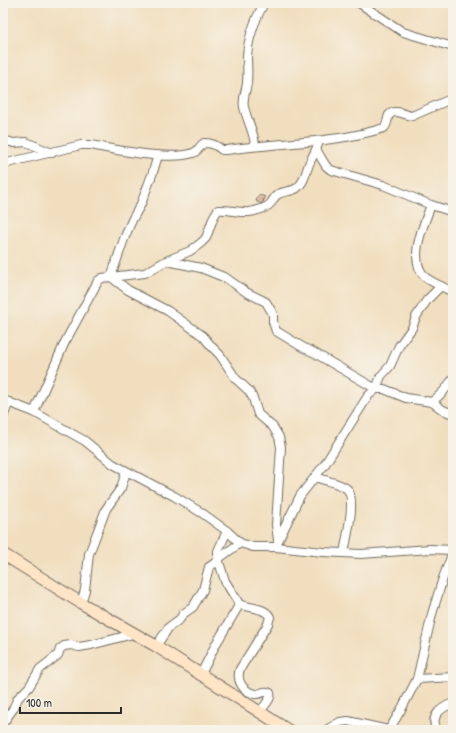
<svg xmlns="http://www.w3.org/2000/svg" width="456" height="733" font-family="'Patrick Hand',sans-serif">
  <rect width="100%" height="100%" fill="#f7f3e8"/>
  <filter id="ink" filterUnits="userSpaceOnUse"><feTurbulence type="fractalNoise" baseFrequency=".025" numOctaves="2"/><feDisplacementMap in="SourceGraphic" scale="8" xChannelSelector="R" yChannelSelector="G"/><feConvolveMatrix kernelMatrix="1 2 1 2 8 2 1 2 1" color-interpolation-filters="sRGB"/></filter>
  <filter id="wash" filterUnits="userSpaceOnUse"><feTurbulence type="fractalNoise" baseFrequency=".012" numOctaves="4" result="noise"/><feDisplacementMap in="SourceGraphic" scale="16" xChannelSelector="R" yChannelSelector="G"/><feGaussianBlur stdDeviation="0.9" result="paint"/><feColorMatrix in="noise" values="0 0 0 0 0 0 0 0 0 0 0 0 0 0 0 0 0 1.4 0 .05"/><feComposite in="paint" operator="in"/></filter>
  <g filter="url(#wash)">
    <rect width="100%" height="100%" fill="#f1debe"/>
    <g id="blocks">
      <!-- building -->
      <path fill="#d99484" d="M259,195L265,197L262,204L256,201Z"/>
    </g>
  </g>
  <g filter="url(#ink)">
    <use href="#blocks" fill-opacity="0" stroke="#706a5e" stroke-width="1"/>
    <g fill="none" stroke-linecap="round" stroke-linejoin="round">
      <defs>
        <g id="minor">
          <path d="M359,3L403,32L453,47"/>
          <path d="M3,140L14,143L26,142L52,153"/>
          <path d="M255,145C254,132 247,120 244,107C242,100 246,91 247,83C248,74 247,65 247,56C248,38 256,18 264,3"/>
          <path d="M317,151L326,166L331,170L383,185L431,205L453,212"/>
          <path d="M158,155L153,172L141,204L132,220L124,239L111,277L128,290L168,311L203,336L212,347L220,355L236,379L249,391L253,398L258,414L273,427L279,437L281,447L276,525L278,540"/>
          <path d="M3,164L81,145H91C115,150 170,161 193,153C198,152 199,146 204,143C212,143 216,145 222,150H227C280,142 333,144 384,128C388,124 387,119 389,115C395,108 405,115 412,116L453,98"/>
          <path d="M431,205C424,225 407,258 425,277C431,282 445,288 453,292"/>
          <path d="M167,261L201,268L226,278L246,292L266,302L273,314V322L276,331L304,348L313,352L376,389L381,376L390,366L399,346L412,328L416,317L427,300L441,286"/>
          <path d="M3,400L34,412L85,441L113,464L174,496L202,513L227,531L240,543L253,547H276L323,552L361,554L430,549L453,550"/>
          <path d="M432,402L443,392L453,379"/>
          <path d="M34,412L65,342L98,281L102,278L145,273L166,261L190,251L201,243L206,238L214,216L218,210C229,209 238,213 249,212C256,211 267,208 271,203C273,200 274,197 277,195C282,191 291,192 297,188C304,183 305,175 308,167C311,158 317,150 319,141"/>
          <path d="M3,417L9,402"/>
          <path d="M315,477C323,480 341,483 347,489C357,498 346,540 344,553"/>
          <path d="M278,541L300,496L325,464L368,396L376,389H384L406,398L432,402L443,410L453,414"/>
          <path d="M81,603L85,590L89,554L106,509L121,488L126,472"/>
          <path d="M238,604C248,608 265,607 270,617L268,624L240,669C236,680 242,691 255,694C261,695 264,689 270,693C272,700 263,706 260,712"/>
          <path d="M156,646L169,627L180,619L183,614L193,607L203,590L209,567L215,563L218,559L240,543"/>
          <path d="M200,676L216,644L238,607V602L225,581L218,559V551L227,531"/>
          <path d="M417,679L453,677"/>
          <path d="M3,723L13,709L18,698L29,687L40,669L58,655L60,649L64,646L71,645L79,647L91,645L133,634"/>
          <path d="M326,730L340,722L348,721L388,730"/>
          <path d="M389,730L402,708L417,679L432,614L443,578L453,552"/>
          <path d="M437,730C429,716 441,708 453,703"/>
        </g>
        <path id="secondary" d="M3,554L81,603L156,646L288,730"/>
      </defs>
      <!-- minor casing -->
      <use href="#minor" stroke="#706a5e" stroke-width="10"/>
      <!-- secondary casing -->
      <use href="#secondary" stroke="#706a5e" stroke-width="13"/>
      <!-- minor -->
      <use href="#minor" stroke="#fff" stroke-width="8"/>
      <!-- secondary -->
      <use href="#secondary" stroke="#ffe4c6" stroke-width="11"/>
    </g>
  </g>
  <!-- margin -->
  <rect width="456" height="733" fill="none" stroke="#f7f3e8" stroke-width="16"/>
  <!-- scale -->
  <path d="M20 707v6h101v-6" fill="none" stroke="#2b2b2b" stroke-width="2"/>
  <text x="26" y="707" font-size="12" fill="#2b2b2b" stroke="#f7f3e8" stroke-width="3" paint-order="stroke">100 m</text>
</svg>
